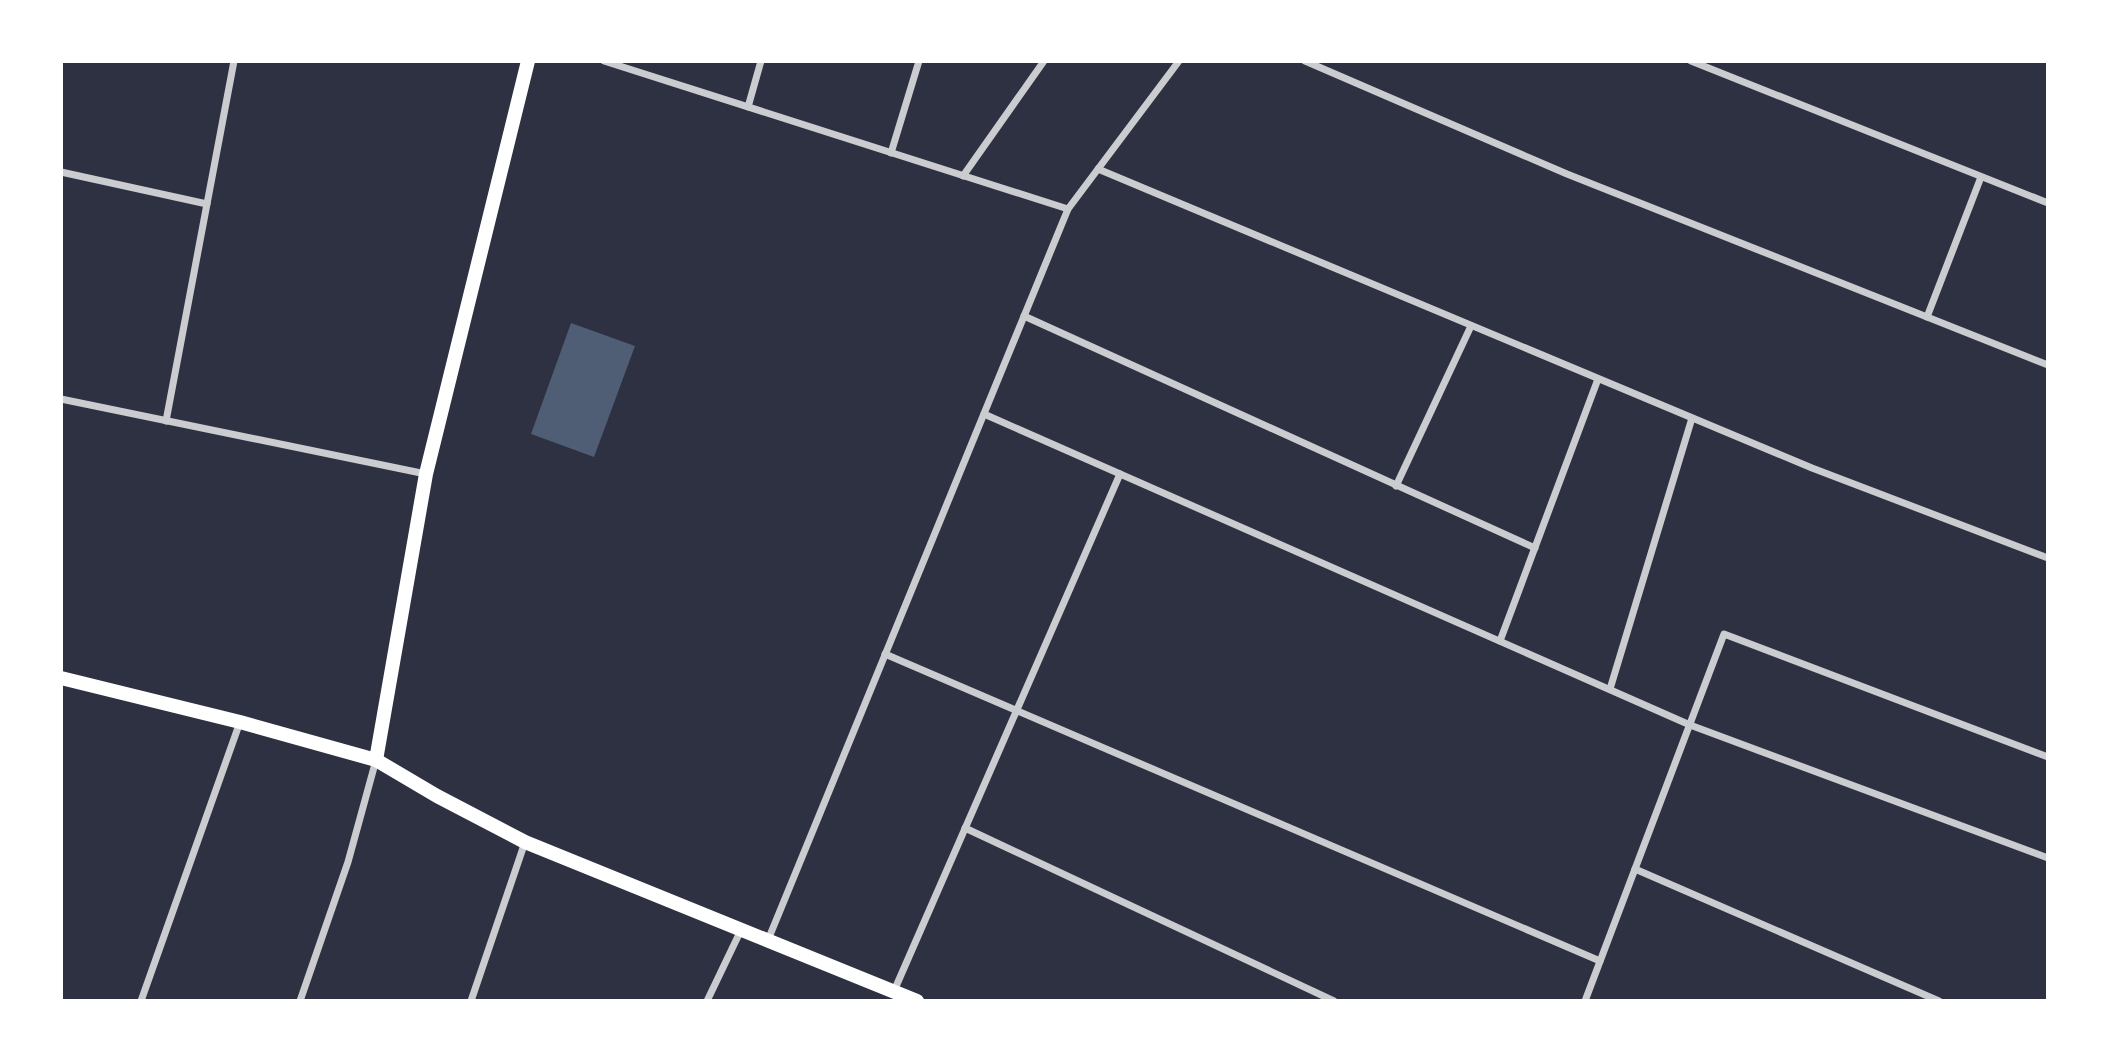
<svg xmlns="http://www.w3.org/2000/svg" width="2109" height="1062" font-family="'DejaVu Sans',sans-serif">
  <rect width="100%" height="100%" fill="#2d3142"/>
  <!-- water -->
  <path fill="#4f5d75" d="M571,323L635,346L594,457L531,434Z"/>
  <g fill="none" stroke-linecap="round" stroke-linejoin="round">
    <!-- minor -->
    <g stroke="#caccd0" stroke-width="7">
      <path d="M604,61L1068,209"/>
      <path d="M1305,61L1567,174L2048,365"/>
      <path d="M1691,61L2048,203"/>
      <path d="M748,107L761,61"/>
      <path d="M891,153L919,61"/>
      <path d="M1098,169L1812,468L2048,558"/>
      <path d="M61,172L207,204"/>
      <path d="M963,176L1044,61"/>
      <path d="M1024,316L1535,548"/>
      <path d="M1927,317L1981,177"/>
      <path d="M61,399L426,474"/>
      <path d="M984,414L1690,725L2048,858"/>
      <path d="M166,421L234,61"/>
      <path d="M1396,486L1471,326"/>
      <path d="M1500,641L1598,379"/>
      <path d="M885,654L1600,961"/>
      <path d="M1610,689L1692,418"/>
      <path d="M965,828L1334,1001"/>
      <path d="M1635,869L1939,1001"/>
      <path d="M768,940L1068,209L1179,61"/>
      <path d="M894,991L1120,474"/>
      <path d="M141,1001L240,722"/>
      <path d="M300,1001L348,862L376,760"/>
      <path d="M471,1001L525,842"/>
      <path d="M707,1001L741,930"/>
      <path d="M1585,1001L1724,634L2048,757"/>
    </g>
    <!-- secondary -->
    <g stroke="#fff" stroke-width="14">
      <path d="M61,678L240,722L376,760L437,796L525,842L917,1001"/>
      <path d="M376,760L426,474L528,61"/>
    </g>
  </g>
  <!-- border -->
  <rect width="2109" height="1062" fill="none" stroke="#ffffff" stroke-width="126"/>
</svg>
